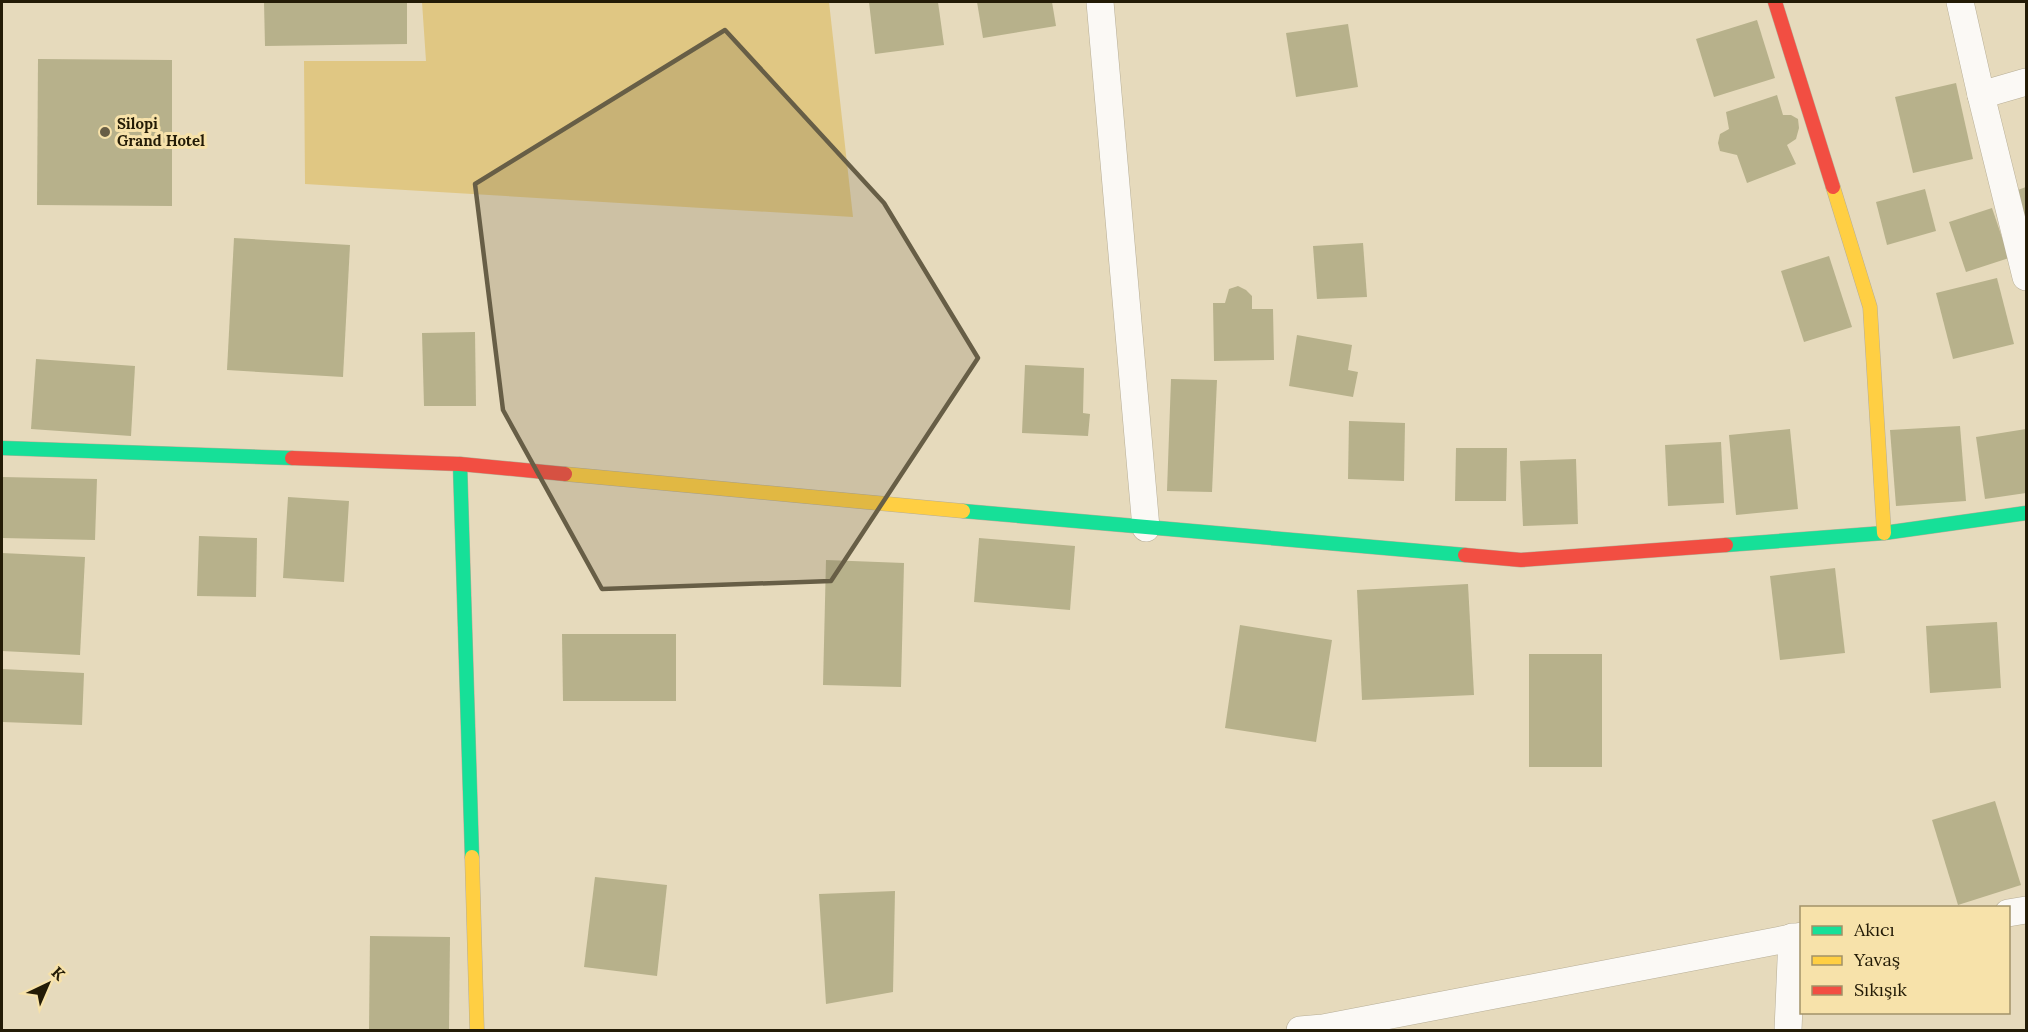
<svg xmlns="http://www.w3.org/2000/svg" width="2028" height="1032" font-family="Lora,serif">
  <rect width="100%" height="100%" fill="#e6dabc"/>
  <!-- green -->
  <path fill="#e0c783" d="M422,2H829L853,217L305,184L304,61H426Z"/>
  <!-- building -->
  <g fill="#b7b18b">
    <path d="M264,2H407V44L265,46Z"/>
    <path d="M869,2H938L944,45L875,54Z"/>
    <path d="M977,2H1052L1056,26L983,38Z"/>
    <path d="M1757,20L1775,78L1714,97L1696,39Z"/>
    <path d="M1348,24L1358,87L1296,97L1286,33Z"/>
    <path d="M38,59L172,60V206L37,205Z"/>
    <path d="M1956,83L1973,159L1913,173L1895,97Z"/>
    <path d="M1777,95L1783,115H1791L1798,119L1799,128L1796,139L1787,145L1796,164L1747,183L1737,155L1720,151L1718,143L1720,134L1729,129L1726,112Z"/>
    <path d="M2026,187V225L2015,191Z"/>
    <path d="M1925,189L1936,231L1887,245L1876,202Z"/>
    <path d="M1992,208L2009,258L1966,272L1949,222Z"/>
    <path d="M234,238L350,245L343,377L227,370Z"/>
    <path d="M1363,243L1367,297L1317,299L1313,246Z"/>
    <path d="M1829,256L1852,327L1804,342L1781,271Z"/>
    <path d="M1997,278L2014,344L1953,359L1936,293Z"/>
    <path d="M1238,286L1246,290L1252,296V309H1273L1274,360L1214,361L1213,303H1225L1229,289Z"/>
    <path d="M475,332L476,406H424L422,333Z"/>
    <path d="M1297,335L1352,345L1348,370L1358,372L1353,397L1289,386Z"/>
    <path d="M36,359L135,366L131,436L31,429Z"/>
    <path d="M1025,365L1084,368L1083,413L1090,414L1088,436L1022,433Z"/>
    <path d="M1171,379L1217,380L1212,492L1167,491Z"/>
    <path d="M1349,421L1405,423L1404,481L1348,479Z"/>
    <path d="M1960,426L1966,501L1896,506L1890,430Z"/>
    <path d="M1790,429L1798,509L1736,515L1729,435Z"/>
    <path d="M2026,429V493L1985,499L1976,437Z"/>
    <path d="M1721,442L1724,503L1668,506L1665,445Z"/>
    <path d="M1456,448H1507L1506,501H1455Z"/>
    <path d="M1576,459L1578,524L1523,526L1520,461Z"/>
    <path d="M2,477L97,479L95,540L2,538Z"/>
    <path d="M288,497L349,501L344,582L283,578Z"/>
    <path d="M199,536L257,538L256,597L197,596Z"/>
    <path d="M979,538L1075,546L1070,610L974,602Z"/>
    <path d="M2,553L85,557L80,655L2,651Z"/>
    <path d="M826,560L904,563L901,687L823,685Z"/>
    <path d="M1835,568L1845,653L1780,660L1770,576Z"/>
    <path d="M1468,584L1474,695L1362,700L1357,590Z"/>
    <path d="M1997,622L2001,688L1930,693L1926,626Z"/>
    <path d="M1240,625L1332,640L1316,742L1225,728Z"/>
    <path d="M562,634H676V701H563Z"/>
    <rect x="1529" y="654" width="73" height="113"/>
    <path d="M2,669L84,673L82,725L2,722Z"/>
    <path d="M1995,801L2021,885L1958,905L1932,820Z"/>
    <path d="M595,877L667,885L657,976L584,967Z"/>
    <path d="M895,891L893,992L826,1004L819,894Z"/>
    <path d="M370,936L450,937L449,1030H369Z"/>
  </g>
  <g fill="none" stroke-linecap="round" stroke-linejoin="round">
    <defs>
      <g id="street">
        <path d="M1100,2L1146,528"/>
        <path d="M1960,2L1981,95L2026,277"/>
        <path d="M1981,95L2026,82"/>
        <path d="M2008,913L2026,910"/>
        <path d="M1300,1030L1323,1028L1802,936"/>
        <path d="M1788,1030L1792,937"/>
      </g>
      <g id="fast">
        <path d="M2,448L292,458"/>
        <path d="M460,464L472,857"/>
        <path d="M963,511L1465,555"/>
        <path d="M1726,545L1884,533L2026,513"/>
      </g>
      <g id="slow">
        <path d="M1833,187L1870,307L1884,533"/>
        <path d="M565,474L963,511"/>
        <path d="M472,857L477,1030"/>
      </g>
      <g id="jam">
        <path d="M1775,2L1833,187"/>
        <path d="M292,458L460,464L565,474"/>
        <path d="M1465,555L1521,560L1726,545"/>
      </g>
    </defs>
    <!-- street casing -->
    <use href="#street" stroke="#b7ae96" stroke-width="28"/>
    <!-- fast casing -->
    <use href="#fast" stroke="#b7ae96" stroke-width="15"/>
    <!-- slow casing -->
    <use href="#slow" stroke="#b7ae96" stroke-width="15"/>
    <!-- jam casing -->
    <use href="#jam" stroke="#b7ae96" stroke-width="15"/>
    <!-- street -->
    <use href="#street" stroke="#fbf9f5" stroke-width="27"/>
    <!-- fast -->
    <use href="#fast" stroke="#16e098" stroke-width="14"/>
    <!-- slow -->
    <use href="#slow" stroke="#ffcf43" stroke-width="14"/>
    <!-- jam -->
    <use href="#jam" stroke="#f24e42" stroke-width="14"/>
  </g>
  <!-- marked area -->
  <path fill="#675e46" fill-opacity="0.2" stroke="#675e46" stroke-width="4.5" stroke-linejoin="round" d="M725,30L884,203L978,358L831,581L602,589L503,410L475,184Z"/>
  <!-- markers -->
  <circle fill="#675e46" stroke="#f7e2aa" stroke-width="2" cx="105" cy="132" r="6"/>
  <g text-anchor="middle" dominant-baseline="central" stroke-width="6" stroke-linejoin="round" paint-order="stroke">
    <!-- poi labels -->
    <g font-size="15" font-weight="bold" fill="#231b06" stroke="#f7e2aa" text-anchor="start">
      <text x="117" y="123">Silopi<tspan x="117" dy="17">Grand Hotel</tspan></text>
    </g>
  </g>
  <!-- border -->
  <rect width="2028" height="1032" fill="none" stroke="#231b06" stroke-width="6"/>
  <!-- legend -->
  <rect x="1800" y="906" width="210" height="108" fill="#f7e2aa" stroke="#a29268" stroke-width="1.5"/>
  <rect x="1812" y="926" width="30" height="9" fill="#16e098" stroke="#a29268" stroke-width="1.5"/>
  <text x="1854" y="936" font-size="18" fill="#231b06">Akıcı</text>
  <rect x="1812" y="956" width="30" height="9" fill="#ffcf43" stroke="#a29268" stroke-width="1.5"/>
  <text x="1854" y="966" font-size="18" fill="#231b06">Yavaş</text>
  <rect x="1812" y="986" width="30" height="9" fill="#f24e42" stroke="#a29268" stroke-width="1.5"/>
  <text x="1854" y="996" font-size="18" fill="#231b06">Sıkışık</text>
  <!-- north arrow -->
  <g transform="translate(48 984) rotate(44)" stroke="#f7e2aa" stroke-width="4.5" paint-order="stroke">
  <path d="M0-4.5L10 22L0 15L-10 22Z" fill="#231b06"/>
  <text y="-9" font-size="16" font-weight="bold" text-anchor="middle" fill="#231b06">K</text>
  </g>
</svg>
